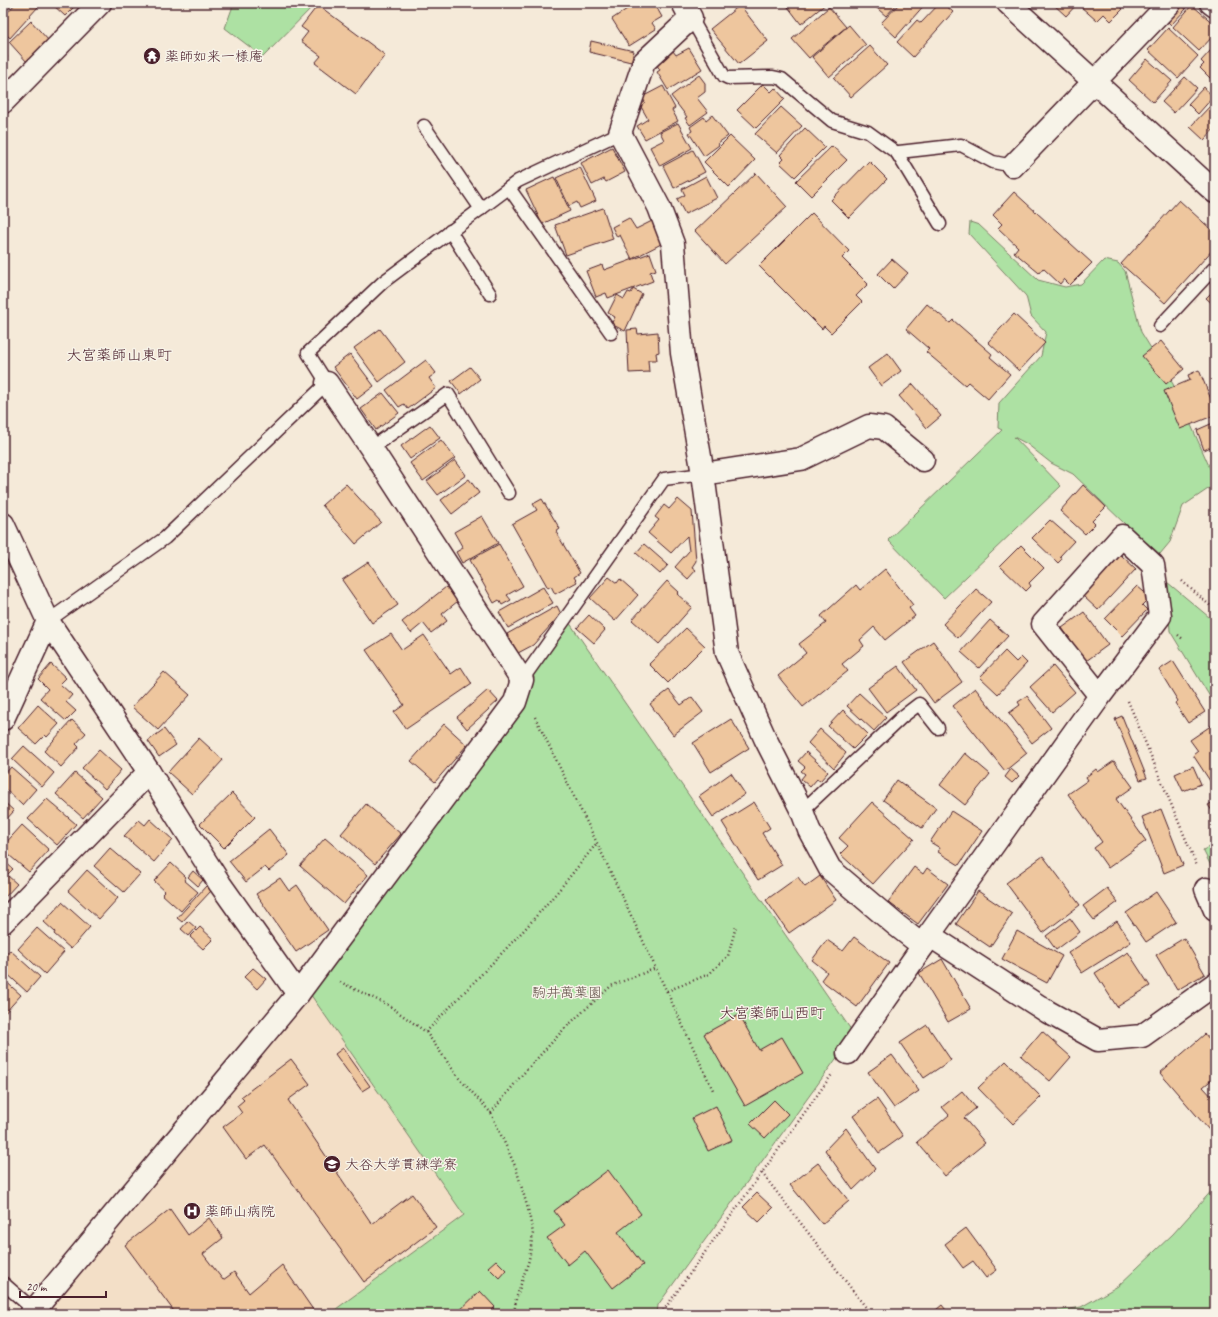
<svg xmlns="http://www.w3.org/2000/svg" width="1218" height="1317" font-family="Caveat,'Klee One',sans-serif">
  <rect width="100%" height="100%" fill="#f5ead9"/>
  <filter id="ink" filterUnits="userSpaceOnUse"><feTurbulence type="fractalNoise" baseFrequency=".025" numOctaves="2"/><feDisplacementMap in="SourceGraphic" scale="8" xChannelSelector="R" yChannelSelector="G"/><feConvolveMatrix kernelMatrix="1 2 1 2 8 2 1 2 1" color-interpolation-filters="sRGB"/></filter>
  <g filter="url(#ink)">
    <!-- built -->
    <path fill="#f3dfc7" d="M306,988L465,1216L336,1309L337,1314H31Z"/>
    <!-- green -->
    <g fill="#ade1a3" stroke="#7c8067">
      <path d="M234,3H316L263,57L225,28Z"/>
      <path d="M970,222L979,225L1038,280L1065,287L1081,284L1104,260L1118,263L1125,271L1141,332L1173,384L1213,475L1211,487L1183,506L1170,542L1160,554L1126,525L1073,474L1051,463L1027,444L1014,437L1061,486L944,598L888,540L1002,430L998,428L999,403L1041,356L1046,332L1031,316L1026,296L969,234Z"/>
      <path d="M1167,582L1215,622V705L1170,631Z"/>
      <path d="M569,622L854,1034L658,1305L657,1314H337L336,1309L464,1215L306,988Z"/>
      <path d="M1215,844V874L1203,850Z"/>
      <path d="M1215,1187V1314H1039L1081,1307L1118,1286L1173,1234Z"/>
    </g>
    <!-- building -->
    <g fill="#eec69e" stroke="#4a1f2b">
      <path d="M3,3H13L3,13Z"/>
      <path d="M16,3H34L38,7L10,38L3,31V17Z"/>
      <path d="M51,3H78L65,16Z"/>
      <path d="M636,3H654L662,17L652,23L656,29L629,46L612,19Z"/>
      <path d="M785,3H827L801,24Z"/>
      <path d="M871,3H898L886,16Z"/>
      <path d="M900,3H926L896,37L881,23Z"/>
      <path d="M940,3H943L953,12L913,57L897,42L917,20L921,23Z"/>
      <path d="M1052,3H1078L1066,16Z"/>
      <path d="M1083,3H1116L1123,9L1111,21L1104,14L1097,21L1080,6Z"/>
      <path d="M1179,3L1186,9L1171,25L1163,17Z"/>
      <path d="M318,5L385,55L356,94L315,63L321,56L301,41L308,32L301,27Z"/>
      <path d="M740,5L768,41L739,64L710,29Z"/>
      <path d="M1192,5L1215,25V34L1199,51L1173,27Z"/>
      <path d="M829,7L846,27L809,58L792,39Z"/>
      <path d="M31,21L49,41L27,62L9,42Z"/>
      <path d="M849,25L866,45L829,77L812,57Z"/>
      <path d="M1168,28L1198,56L1178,78L1148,50Z"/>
      <path d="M591,41L634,51L631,62L589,52Z"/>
      <path d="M870,46L887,65L851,97L834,78Z"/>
      <path d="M689,48L702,69L668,90L657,72L660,70L655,62L673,51L676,55Z"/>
      <path d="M1211,50L1214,53L1215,52V75L1211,79L1200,68L1204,64L1201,61Z"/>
      <path d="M1147,59L1172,81L1153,102L1129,80Z"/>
      <path d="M699,75L705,83V92L697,98L708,112L690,125L685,118L687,117L671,96Z"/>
      <path d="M1185,77L1197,88L1174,113L1162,102Z"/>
      <path d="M763,84L771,92L775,88L785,99L756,128L737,110Z"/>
      <path d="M663,86L675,108L672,110L678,121L645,139L637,126L648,119L640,105L645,102L642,97Z"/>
      <path d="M1204,87L1213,97L1198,114L1188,104Z"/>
      <path d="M1212,104L1215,107V128L1204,140L1190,127Z"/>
      <path d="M781,107L802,126L777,153L755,134Z"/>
      <path d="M712,115L728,136L718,143L719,145L704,156L689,133L692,131L690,127L704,117L706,120Z"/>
      <path d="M678,123L692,148L660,166L650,147L664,140L660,132Z"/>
      <path d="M805,128L825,147L795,177L780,163L784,159L780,155Z"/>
      <path d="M730,136L755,160L729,187L704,162Z"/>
      <path d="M832,146L847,160L811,196L796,181Z"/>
      <path d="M612,147L625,172L606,182L604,179L592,185L581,163Z"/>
      <path d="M693,150L705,172L674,188L663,166Z"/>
      <path d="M869,161L887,179L849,218L831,200Z"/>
      <path d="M580,167L596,201L580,208L577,202L569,206L556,178Z"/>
      <path d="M756,173L787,207L725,264L695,231Z"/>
      <path d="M706,176L717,198L685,214L677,199L685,195L682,189Z"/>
      <path d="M554,177L570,211L542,224L526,190Z"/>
      <path d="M1014,192L1092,263L1070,285L1064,279L1060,284L1043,268L1039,273L1014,252L1018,247L998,228L1002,224L993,215Z"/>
      <path d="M1179,200L1215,233V247L1165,303L1121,264Z"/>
      <path d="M603,208L613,239L566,255L555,225Z"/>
      <path d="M812,213L849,251L842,258L868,284L856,296L862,302L831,333L824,326L822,329L759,266Z"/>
      <path d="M629,218L636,229L654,220L665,242L632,259L620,235L617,237L612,227Z"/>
      <path d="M650,253L656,270L650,272L653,281L608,298L606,293L596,297L586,271L602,265L604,270Z"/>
      <path d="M892,259L908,273L893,289L878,274Z"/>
      <path d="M633,289L642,294L625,331L611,324L615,317L608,313L617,295L624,299L628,292L631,293Z"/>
      <path d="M1215,289V306L1206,298Z"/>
      <path d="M927,304L950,323L953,320L992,354L990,357L1010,374L988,399L968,382L965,385L926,352L929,349L906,329Z"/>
      <path d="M1014,314L1045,343L1019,371L988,342Z"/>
      <path d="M380,329L405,362L379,382L354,348Z"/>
      <path d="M637,329L638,334L658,332L659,352L656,353L657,360H648L649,372L629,373L627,330Z"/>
      <path d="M1161,341L1184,369L1166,384L1142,356Z"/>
      <path d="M888,353L901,371L881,386L868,368Z"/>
      <path d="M350,354L374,386L357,399L333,367Z"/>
      <path d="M426,360L436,373L429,378L436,388L408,409L404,404L399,407L386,390Z"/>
      <path d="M470,367L480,379L461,394L451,381Z"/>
      <path d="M1199,370L1215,409V415L1180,429L1164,391L1190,380L1188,375Z"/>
      <path d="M913,384L941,416L927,428L899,396Z"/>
      <path d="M383,393L399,413L376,430L361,409Z"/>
      <path d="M1213,423L1215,427V445L1204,450L1197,430Z"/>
      <path d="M430,425L440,438L410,459L401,446Z"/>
      <path d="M441,440L455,458L423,481L410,463Z"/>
      <path d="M1215,453V468L1210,455Z"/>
      <path d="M455,460L466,475L438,495L427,481Z"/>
      <path d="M469,479L479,493L452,514L441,500Z"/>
      <path d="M346,484L381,522L356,544L322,505Z"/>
      <path d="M1083,485L1106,507L1092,521L1095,524L1085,534L1060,511Z"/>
      <path d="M542,499L560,529L556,532L580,573L574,577L577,582L555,594L551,586L548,588L512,524L537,510L533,504Z"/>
      <path d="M678,499L692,511L696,561L692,567L696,570L688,579L675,567L689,551L687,536L671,553L648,533L659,520L655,517L664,505L669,509Z"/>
      <path d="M482,516L498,543L462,563L456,552L463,548L454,532Z"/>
      <path d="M1050,520L1074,541L1060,556L1062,559L1058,563L1032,538Z"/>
      <path d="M499,544L523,586L507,595L511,600L502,605L499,600L494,603L470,560Z"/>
      <path d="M644,544L668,565L660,574L636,553Z"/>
      <path d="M1021,545L1044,568L1029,583L1031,586L1026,591L1000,566Z"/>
      <path d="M1121,555L1136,569L1098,610L1083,596Z"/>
      <path d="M369,562L398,605L372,623L342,580Z"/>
      <path d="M885,569L913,605L909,608L915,616L885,640L874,627L860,640L864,646L842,664L848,671L803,707L778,676L806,653L799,644L826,623L821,616L856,585L860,590Z"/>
      <path d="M609,577L617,583L620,579L638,595L615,621L590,598Z"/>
      <path d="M667,581L679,592L677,594L692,607L659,644L632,620Z"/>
      <path d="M1137,586L1150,597L1142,605L1147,610L1122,636L1105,619Z"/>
      <path d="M446,587L458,601L442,614L447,621L431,633L423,623L411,633L402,622Z"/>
      <path d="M543,587L553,603L508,628L499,612Z"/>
      <path d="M976,589L991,602L958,638L943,624Z"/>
      <path d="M557,606L561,614L533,645L518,653L507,634Z"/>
      <path d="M1084,612L1108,645L1086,661L1062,628Z"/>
      <path d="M589,615L605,630L594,643L577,628Z"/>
      <path d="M990,620L1008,636L979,668L961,652Z"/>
      <path d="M686,628L705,646L668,683L649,664Z"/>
      <path d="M391,634L402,650L424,635L451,674L461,667L472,684L406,729L394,712L404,705L366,650Z"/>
      <path d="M933,641L962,682L934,703L904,662Z"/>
      <path d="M1005,651L1016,662L1021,657L1027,663L998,694L980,677Z"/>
      <path d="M1173,661L1205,712L1188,723L1175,703L1178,701L1159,670Z"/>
      <path d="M51,664L66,678L60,684L72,695L66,702L76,711L66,721L40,698L48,689L38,679Z"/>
      <path d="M898,666L916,690L886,712L868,688Z"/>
      <path d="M1053,666L1075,692L1052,712L1030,687Z"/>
      <path d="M164,672L190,695L158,730L132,707Z"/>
      <path d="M975,688L1027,753L1005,771L953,706Z"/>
      <path d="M488,690L498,701L467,729L457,717Z"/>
      <path d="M669,690L681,705L692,697L703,712L673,735L650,704Z"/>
      <path d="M859,693L886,718L874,731L847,706Z"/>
      <path d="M1027,696L1051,728L1032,743L1009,713L1020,705L1018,702Z"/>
      <path d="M38,705L59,724L47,737L45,735L36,744L18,728Z"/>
      <path d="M843,710L868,734L853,749L828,726Z"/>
      <path d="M1122,716L1147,778L1140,780L1115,719Z"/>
      <path d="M731,719L749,748L711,772L693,743Z"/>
      <path d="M72,720L86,733L76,744L79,747L61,767L44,751Z"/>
      <path d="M444,724L467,745L435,782L411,761Z"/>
      <path d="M1212,725L1215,730L1214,787L1193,755L1198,751L1190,740Z"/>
      <path d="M164,729L176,745L159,757L148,741Z"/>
      <path d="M820,729L846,753L834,768L808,743Z"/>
      <path d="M199,738L223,760L192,794L168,772Z"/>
      <path d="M24,746L54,773L42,787L12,759Z"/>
      <path d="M99,750L121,770L105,789L82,768Z"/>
      <path d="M806,752L828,772L820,781L817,779L810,787L801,779L805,774L801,771L805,767L798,761Z"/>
      <path d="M965,753L990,774L965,805L940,785Z"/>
      <path d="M1114,761L1133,787L1116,799L1146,841L1108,868L1094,848L1102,842L1068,794L1088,780L1086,777L1096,769L1098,772Z"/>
      <path d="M1193,766L1201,784L1183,791L1175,774Z"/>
      <path d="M11,767L36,789L22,805L3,787V776Z"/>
      <path d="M1011,769L1019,776L1012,783L1005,777Z"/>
      <path d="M75,773L102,797L83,818L56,794Z"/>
      <path d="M731,773L745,794L713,817L699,796Z"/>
      <path d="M897,780L936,808L922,828L883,800Z"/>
      <path d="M232,793L255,817L224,848L200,824Z"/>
      <path d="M47,799L76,824L57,845L28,819Z"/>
      <path d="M3,801L14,811L3,823Z"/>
      <path d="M1215,801V815L1208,805Z"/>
      <path d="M754,802L770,828L762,833L782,865L758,880L722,822Z"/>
      <path d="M872,802L914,839L873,884L840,854L848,846L839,838Z"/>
      <path d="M366,804L401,834L375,864L341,834Z"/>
      <path d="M1161,809L1183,865L1164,873L1142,817Z"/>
      <path d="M951,811L982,831L959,865L938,852L940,848L930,842Z"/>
      <path d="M150,819L173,840L154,862L124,836L139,820L145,825Z"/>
      <path d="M22,825L49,850L29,872L3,850V846Z"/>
      <path d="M269,829L289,855L269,871L265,867L246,882L229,861Z"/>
      <path d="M325,838L368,875L344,904L300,866Z"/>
      <path d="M110,848L140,874L124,892L94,866Z"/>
      <path d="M1043,856L1080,905L1043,933L1006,883Z"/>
      <path d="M3,860L13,869L7,875L17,884L5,897L3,895Z"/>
      <path d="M171,863L186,877L184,880L198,892L181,911L162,894L165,891L154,881Z"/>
      <path d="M914,867L923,874L927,868L948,884L918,924L888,902Z"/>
      <path d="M87,870L118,898L99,919L68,891Z"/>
      <path d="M193,871L203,880L198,886L188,877Z"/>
      <path d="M820,876L836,900L789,933L766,900L798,877L805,887Z"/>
      <path d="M280,878L289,891L297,885L328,930L296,952L256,894Z"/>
      <path d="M206,886L211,891L182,922L177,918Z"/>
      <path d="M1107,888L1118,902L1094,920L1083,906Z"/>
      <path d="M978,891L1012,914L990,947L956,924Z"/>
      <path d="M1156,892L1176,922L1146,942L1126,913Z"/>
      <path d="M62,902L90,927L71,949L54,934L55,932L44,922Z"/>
      <path d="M1070,918L1080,932L1056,950L1046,936Z"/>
      <path d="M188,921L196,928L189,936L181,929Z"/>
      <path d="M1117,921L1131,942L1082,973L1068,953Z"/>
      <path d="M200,927L213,939L203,949L190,937Z"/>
      <path d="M37,928L64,952L45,974L18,949Z"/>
      <path d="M1017,931L1062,956L1047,983L1002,959Z"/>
      <path d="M854,937L889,963L857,1007L821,980L827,972L812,960L827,940L843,951Z"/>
      <path d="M1184,938L1205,974L1177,990L1156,955Z"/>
      <path d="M10,950L40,977L27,992L3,970V958Z"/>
      <path d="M1128,952L1150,986L1117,1007L1095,973Z"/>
      <path d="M942,959L971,1009L948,1022L919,973Z"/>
      <path d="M253,968L266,979L257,989L244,977Z"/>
      <path d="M3,979L21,995L3,1015Z"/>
      <path d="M739,1015L759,1050L782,1037L803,1073L745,1106L704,1034Z"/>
      <path d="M927,1025L951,1060L924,1078L900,1043Z"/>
      <path d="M1042,1031L1071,1057L1050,1081L1021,1056Z"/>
      <path d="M1205,1034L1215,1046V1077L1203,1087L1215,1100V1137L1160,1073Z"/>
      <path d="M343,1048L370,1086L362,1091L335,1054Z"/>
      <path d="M892,1055L919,1091L894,1108L868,1072Z"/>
      <path d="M291,1059L310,1084L288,1100L372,1224L412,1194L436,1227L364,1282L265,1145L246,1159L223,1127L242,1113L237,1106L244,1100L241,1097Z"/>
      <path d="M1006,1061L1041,1097L1013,1124L978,1088Z"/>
      <path d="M962,1091L976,1108L964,1118L985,1143L945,1176L917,1142L949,1115L942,1107Z"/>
      <path d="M877,1099L903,1136L879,1153L853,1116Z"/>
      <path d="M774,1100L788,1114L765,1138L750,1124Z"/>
      <path d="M716,1106L732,1140L708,1151L692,1118Z"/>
      <path d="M846,1128L875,1169L853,1190L825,1150Z"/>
      <path d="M818,1163L849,1201L822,1224L790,1185Z"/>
      <path d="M608,1170L641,1214L618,1232L643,1265L613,1288L585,1251L568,1265L547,1238L565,1225L554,1211Z"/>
      <path d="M757,1193L773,1208L759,1222L743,1207Z"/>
      <path d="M170,1209L188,1235L209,1218L223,1238L203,1254L223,1280L234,1272L249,1293L282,1265L316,1314H176L125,1245Z"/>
      <path d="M966,1228L997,1270L986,1278L973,1261L963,1268L945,1244Z"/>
      <path d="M496,1260L506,1270L499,1278L488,1267Z"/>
      <path d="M480,1291L495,1307L488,1314H456Z"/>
      <path d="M942,1305L949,1314H931Z"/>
    </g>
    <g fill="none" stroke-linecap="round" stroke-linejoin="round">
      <defs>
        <g id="lane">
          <path d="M691,18L724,76L728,78L773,77L782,79L832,121L868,132L897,153L940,224"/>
          <path d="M424,126L481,209"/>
          <path d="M897,153L899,152L961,145L993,162L1013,166"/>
          <path d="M509,188L611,333"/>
          <path d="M450,231L490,294"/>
          <path d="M1160,326L1215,267"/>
          <path d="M371,448L448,394L509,493"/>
          <path d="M48,621L165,538L327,383L308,353L383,282L518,181L620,133"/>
          <path d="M522,680L664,479L703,474"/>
          <path d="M802,811L902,717L919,704L938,728"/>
          <path d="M3,1283L34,1310"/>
        </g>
        <g id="street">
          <path d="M683,3L691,18L644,62L620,133L659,207L673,244L682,353L703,474L727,653L765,738L802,811L809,830L830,869L896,925L923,946"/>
          <path d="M1211,3L1215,6"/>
          <path d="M3,102L100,3"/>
          <path d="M1013,166L1170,3"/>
          <path d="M703,474L801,459L869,426L884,428L923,460"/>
          <path d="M3,524L48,621L149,772L220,884L298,994"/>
          <path d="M3,719L48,621"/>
          <path d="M1206,889L1215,910"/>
          <path d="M3,922L149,772"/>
          <path d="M929,935L1048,1012L1098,1040L1142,1036L1215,984"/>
          <path d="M848,1053L923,946L929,935L1100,696L1160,616L1153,565L1122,536L1043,624L1100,696"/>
          <path d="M31,1314L298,994L515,702L522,680L371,448L327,383"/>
        </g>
        <path id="secondary" d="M1008,3L1215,192"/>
      </defs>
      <!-- lane casing -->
      <use href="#lane" stroke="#4a1f2b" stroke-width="15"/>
      <!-- street casing -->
      <use href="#street" stroke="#4a1f2b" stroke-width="25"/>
      <!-- secondary casing -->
      <use href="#secondary" stroke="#4a1f2b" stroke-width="25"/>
      <!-- path -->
      <g stroke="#4a1f2b" stroke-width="2.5" stroke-dasharray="1 3" stroke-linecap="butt">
        <path d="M3,55L9,59"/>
        <path d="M1182,581L1215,610"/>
        <path d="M1178,635L1184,640"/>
        <path d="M1128,701L1197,866"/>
        <path d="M535,717L597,843L713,1090"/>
        <path d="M340,982L388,1005L426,1032L459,1078L491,1113L516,1168L528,1209L533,1233L529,1260L516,1299L514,1314"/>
        <path d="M667,991L709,974L728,956L736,926"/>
        <path d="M426,1032L524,930L559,890L597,843"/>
        <path d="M491,1113L521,1076L565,1028L611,986L656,968"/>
        <path d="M762,1173L871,1314"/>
        <path d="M661,1314L833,1073"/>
      </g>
      <!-- lane -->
      <use href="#lane" stroke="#f7f3e8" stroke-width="12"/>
      <!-- street -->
      <use href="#street" stroke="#f7f3e8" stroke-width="22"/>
      <!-- secondary -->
      <use href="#secondary" stroke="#f7f3e8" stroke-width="22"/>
    </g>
  </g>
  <!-- icons -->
  <defs>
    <symbol id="temple-disc" viewBox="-11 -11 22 22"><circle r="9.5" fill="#4a1f2b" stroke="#f7f3e8"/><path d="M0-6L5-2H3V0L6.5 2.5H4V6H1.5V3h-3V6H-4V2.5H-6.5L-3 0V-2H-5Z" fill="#fff"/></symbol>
    <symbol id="university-disc" viewBox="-11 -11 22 22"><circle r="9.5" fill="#4a1f2b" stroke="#f7f3e8"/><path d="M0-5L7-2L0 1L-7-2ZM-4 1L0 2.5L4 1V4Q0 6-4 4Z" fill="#fff"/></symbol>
    <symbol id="hospital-disc" viewBox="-11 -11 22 22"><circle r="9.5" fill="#4a1f2b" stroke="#f7f3e8"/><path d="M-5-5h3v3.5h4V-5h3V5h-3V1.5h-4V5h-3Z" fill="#fff"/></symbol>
  </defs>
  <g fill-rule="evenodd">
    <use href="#temple-disc" x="142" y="46" width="20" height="20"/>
    <use href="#university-disc" x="322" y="1154" width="20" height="20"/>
    <use href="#hospital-disc" x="182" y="1201" width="20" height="20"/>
  </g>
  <g text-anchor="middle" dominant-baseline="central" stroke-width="3" stroke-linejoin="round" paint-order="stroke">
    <!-- poi labels -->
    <g font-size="14" fill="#4a1f2b" stroke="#f7f3e8" text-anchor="start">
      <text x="165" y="56">薬師如来一様庵</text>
      <text x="345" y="1164">大谷大学貫練学寮</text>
      <text x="205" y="1211">薬師山病院</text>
    </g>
    <!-- park labels -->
    <g font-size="14" fill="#635049" stroke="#f7f3e8">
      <text x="567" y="992">駒井萬葉園</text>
    </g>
    <!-- neighbourhood labels -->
    <g font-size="15" fill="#4a1f2b" stroke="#f7f3e8">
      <text x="119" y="355">大宮薬師山東町</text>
      <text x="772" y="1013">大宮薬師山西町</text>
    </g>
  </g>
  <!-- margin -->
  <rect width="1218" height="1317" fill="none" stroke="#f7f3e8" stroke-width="16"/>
  <rect x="8" y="8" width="1202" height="1301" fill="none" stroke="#4a1f2b" stroke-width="1.5" filter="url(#ink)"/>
  <!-- scale -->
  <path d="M20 1291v6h86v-6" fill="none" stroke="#4a1f2b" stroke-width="2"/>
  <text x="26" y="1291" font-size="12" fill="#4a1f2b" stroke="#f7f3e8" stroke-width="3" paint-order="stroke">20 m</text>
</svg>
